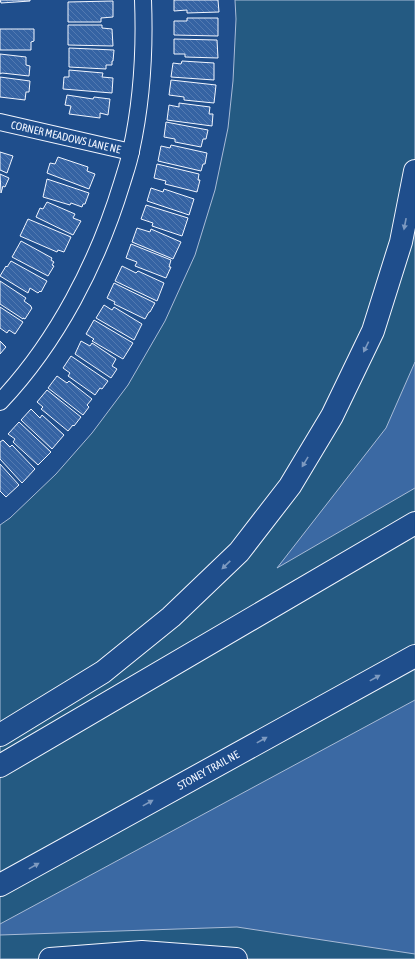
<svg xmlns="http://www.w3.org/2000/svg" width="415" height="959" font-family="'Asap Condensed',sans-serif">
  <defs>
    <pattern id="building-back-hatch" width="6" height="6" patternUnits="userSpaceOnUse"><rect width="6" height="6" fill="#3563a3"/><path d="M-1 5l2 2M0 0l6 6M5-1l2 2" fill="none" stroke="#537ab1"/></pattern>
  </defs>
  <rect width="100%" height="100%" fill="#1f4e8c"/>
  <!-- green -->
  <path fill="#245a82" stroke="#a8bbd7" d="M235,0H415V959H0V525L10,518L56,474L92,433L128,385L165,321L195,255L215,190L228,128L233,81L236,19Z"/>
  <!-- water -->
  <g fill="#3b69a3" stroke="#a8bbd7">
    <path d="M415,362V488L277,568L386,428Z"/>
    <path d="M415,700V954L237,927L0,935V924Z"/>
  </g>
  <!-- building -->
  <g fill="url(#building-back-hatch)" stroke="#f2f6ff">
    <path d="M0,0H30V1L1,3Z"/>
    <path d="M174,0H218L219,12L187,13V10L174,11Z"/>
    <path d="M113,1V17L101,18V22H68V2Z"/>
    <path d="M187,18H218V36L174,35V21H187Z"/>
    <path d="M68,25H102V28L112,29L113,46L68,45Z"/>
    <path d="M0,29H34V41L31,42V50H0Z"/>
    <path d="M174,39L217,40L218,58L185,57V54H174Z"/>
    <path d="M69,48L114,50L113,61H112V65H106V69L69,67Z"/>
    <path d="M0,54L26,57V65L30,66L29,76L2,73L0,74Z"/>
    <path d="M182,61L214,63V80L171,77L173,63L181,64Z"/>
    <path d="M69,70L103,73L102,77L113,78L112,93L63,89L64,77H69Z"/>
    <path d="M0,77L30,81L29,92H26L25,100L0,97Z"/>
    <path d="M171,80L216,85L214,103L184,100V97L169,95Z"/>
    <path d="M67,95L93,99L94,97L110,99L108,115L100,113V118L69,114L71,106L65,105Z"/>
    <path d="M179,103L210,107L209,114H213L212,126L167,120L169,105L179,107Z"/>
    <path d="M166,122L208,130L206,139H203L201,147L175,142V139L164,137Z"/>
    <path d="M171,145L207,153L205,164H203L201,171L158,161L161,146L170,148Z"/>
    <path d="M0,152L13,156L7,173L0,170Z"/>
    <path d="M58,157L88,167L87,171L95,174L89,189L47,173L50,163L55,164Z"/>
    <path d="M157,164L199,174L198,180H200L197,192L165,184L166,181L154,178Z"/>
    <path d="M0,174L9,178L5,187L3,186L1,193Z"/>
    <path d="M47,179L89,193L85,204H83L82,207L71,203L70,205L43,197Z"/>
    <path d="M151,188L163,192L164,189L194,199L189,215L147,201Z"/>
    <path d="M47,202L75,214L73,218L81,221L73,235L36,217L40,208L43,209Z"/>
    <path d="M146,205L188,218L182,236L152,226L153,223L141,219Z"/>
    <path d="M28,219L71,237L64,252L58,250L57,252L20,236Z"/>
    <path d="M137,228L150,232L151,229L181,242L173,259L132,242Z"/>
    <path d="M21,241L52,258L51,260L54,262L52,265L54,266L48,276L12,257Z"/>
    <path d="M131,244L171,260L169,267H171L166,278L135,266L137,262L126,258Z"/>
    <path d="M11,261L47,281L41,292L40,291L38,293L30,288L28,293L0,276L6,266L7,267Z"/>
    <path d="M122,266L136,273L138,271L164,283L157,301L115,281Z"/>
    <path d="M0,281L26,298L24,301L31,306V307L32,308L25,319L23,318V319L0,304Z"/>
    <path d="M114,283L155,303L150,312H149L145,319L114,304L115,302L107,298Z"/>
    <path d="M104,305L112,310L114,307L142,324L134,340L96,318Z"/>
    <path d="M0,307L23,322L15,334L9,330L7,333L0,328Z"/>
    <path d="M94,320L133,343L123,359L92,341L94,339L86,334Z"/>
    <path d="M0,341L6,347L0,354Z"/>
    <path d="M81,341L90,346L92,343L116,359L112,366L117,369L111,378L75,354Z"/>
    <path d="M71,356L108,381L102,389L100,388L95,395L68,376L70,373L63,368Z"/>
    <path d="M57,376L67,383L69,381L92,399L87,405L89,407L83,415L48,388Z"/>
    <path d="M47,390L81,417L74,426L73,425L68,431L41,409L43,407L37,402Z"/>
    <path d="M31,409L40,418L42,415L64,435L52,449L21,420Z"/>
    <path d="M19,422L51,452L38,465L13,442L15,439L8,434Z"/>
    <path d="M3,440L10,447L12,445L35,469L22,483L0,459V442Z"/>
    <path d="M0,464L19,485L6,497L0,491Z"/>
  </g>
  <g fill="none" stroke-linecap="round" stroke-linejoin="round">
    <defs>
      <g id="minor">
        <path d="M0,122L131,152"/>
        <path d="M0,402C57,342 98,262 122,183C125,173 129,162 131,151C142,101 145,51 143,0"/>
      </g>
      <g id="highway">
        <path d="M0,735L103,672L171,617L239,552L290,486L332,416L373,331L401,242L415,171"/>
        <path d="M0,766L415,523"/>
        <path d="M0,885L415,656"/>
        <path d="M50,959L142,952L236,959"/>
      </g>
    </defs>
    <!-- minor casing -->
    <use href="#minor" stroke="#f2f6ff" stroke-width="18"/>
    <!-- highway casing -->
    <use href="#highway" stroke="#f2f6ff" stroke-width="24"/>
    <!-- minor -->
    <use href="#minor" stroke="#1f4e8c" stroke-width="16"/>
    <!-- highway -->
    <use href="#highway" stroke="#1f4e8c" stroke-width="22"/>
  </g>
  <!-- one-way arrows -->
  <defs><path id="oneway-solid" d="M-6-.8H1V-3.2L6.5 0L1 3.2V.8H-6Z"/></defs>
  <g fill="#7e9ac0">
    <use href="#oneway-solid" transform="translate(405 224) rotate(101)"/>
    <use href="#oneway-solid" transform="translate(366 347) rotate(116)"/>
    <use href="#oneway-solid" transform="translate(305 462) rotate(121)"/>
    <use href="#oneway-solid" transform="translate(226 565) rotate(136)"/>
    <use href="#oneway-solid" transform="translate(375 678) rotate(-29)"/>
    <use href="#oneway-solid" transform="translate(262 740) rotate(-29)"/>
    <use href="#oneway-solid" transform="translate(148 803) rotate(-29)"/>
    <use href="#oneway-solid" transform="translate(34 866) rotate(-29)"/>
  </g>
  <g text-anchor="middle" dominant-baseline="central" stroke-width="3" stroke-linejoin="round" paint-order="stroke">
    <!-- street labels -->
    <g font-size="11" fill="#f2f6ff" stroke="#1f4e8c">
      <text transform="translate(66 137) rotate(13)">CORNER MEADOWS LANE NE</text>
      <text transform="translate(208 770) rotate(-29)">STONEY TRAIL NE</text>
    </g>
  </g>
</svg>
